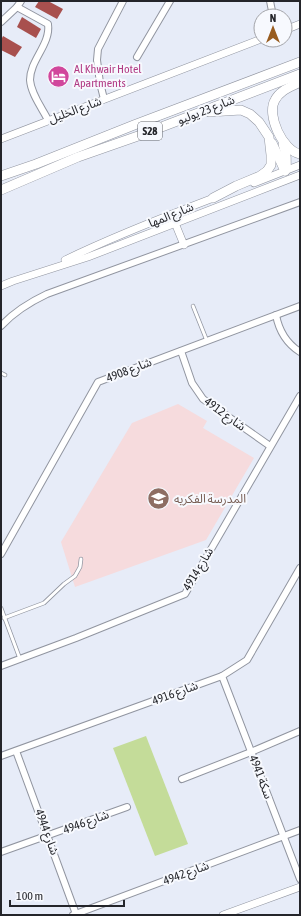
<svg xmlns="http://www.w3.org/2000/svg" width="301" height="916" font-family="'Asap Condensed','Noto Sans Arabic',sans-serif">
  <rect width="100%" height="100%" fill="#e7ecf8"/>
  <!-- education -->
  <path fill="#f6dbdd" d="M178,404L207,421L203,428L254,458L206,540L75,587L61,542L132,423Z"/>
  <!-- green -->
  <path fill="#c4dc99" d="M146,736L188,844L155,856L113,748Z"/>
  <!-- building -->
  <g fill="#a8504e">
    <path d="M39,1H48L63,9L57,19L35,7Z"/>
    <path d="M22,17L41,29L36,38L17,27Z"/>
    <path d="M3,36L22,47L15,57L1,50V40Z"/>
  </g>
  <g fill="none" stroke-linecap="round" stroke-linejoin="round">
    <defs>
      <g id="service">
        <path d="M193,306L207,341"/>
        <path d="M1,373L5,375"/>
        <path d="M1,608L20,659"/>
        <path d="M4,618L44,603L64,584L75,576L80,567L81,559"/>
      </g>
      <g id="minor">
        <path d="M270,1L273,16"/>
        <path d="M17,7L48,24C51,44 30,60 30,80C31,94 42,108 48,120"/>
        <path d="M1,22L17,7L21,1"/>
        <path d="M137,57L170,1"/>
        <path d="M104,99L100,83L97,60L98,49L123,1"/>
        <path d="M276,315C279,331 286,343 300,352"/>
        <path d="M1,326C14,312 30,302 47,294L300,202"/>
        <path d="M181,351L192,383L203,399L270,446"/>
        <path d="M1,554L98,382L300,306"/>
        <path d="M1,666L76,638L185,594L300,396"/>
        <path d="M222,676L300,879"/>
        <path d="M16,751L76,914"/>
        <path d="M1,756L222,676L247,660L300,568"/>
        <path d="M182,779L251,752L300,731"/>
        <path d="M1,852L127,807"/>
        <path d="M73,915L300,830"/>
      </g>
      <g id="tertiary">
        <path d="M285,30L300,24"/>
        <path d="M1,139L261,39"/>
        <path d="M254,183L300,165"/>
        <path d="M175,223L184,245"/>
        <path d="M65,260C114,236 166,216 216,197"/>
        <path d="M1,286L13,281L88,257L300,175"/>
        <path d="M223,915L300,887"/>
      </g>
      <g id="primary">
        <path d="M300,82C291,87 280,90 275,100C266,115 283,151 300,154"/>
        <path d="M209,112L241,110L250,114L259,122L269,137L271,155V165L267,171L260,176L236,186L213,198"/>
        <path d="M272,143L285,171"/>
        <path d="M283,144C286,154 288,161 285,171"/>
        <path d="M1,176L36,164L134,125L300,62"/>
        <path d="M1,190L78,157L138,136L300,74"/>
      </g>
    </defs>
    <!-- service casing -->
    <use href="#service" stroke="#9195a0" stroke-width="4.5"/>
    <!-- minor casing -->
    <use href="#minor" stroke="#9195a0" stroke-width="8"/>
    <!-- tertiary casing -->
    <use href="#tertiary" stroke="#9195a0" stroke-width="8"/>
    <!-- primary casing -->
    <use href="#primary" stroke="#9195a0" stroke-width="10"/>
    <!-- service -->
    <use href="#service" stroke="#fff" stroke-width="3"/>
    <!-- minor -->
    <use href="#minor" stroke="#fff" stroke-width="6"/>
    <!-- tertiary -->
    <use href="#tertiary" stroke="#fff" stroke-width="7"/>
    <!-- primary -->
    <use href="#primary" stroke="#fff" stroke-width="9"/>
  </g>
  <!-- icons -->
  <defs>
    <symbol id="hotel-disc" viewBox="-11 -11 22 22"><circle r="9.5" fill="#d1479c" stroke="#f7f9fe"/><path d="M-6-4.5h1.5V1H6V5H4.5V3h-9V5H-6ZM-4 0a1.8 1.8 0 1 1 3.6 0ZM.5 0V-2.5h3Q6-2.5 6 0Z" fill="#fff"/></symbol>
    <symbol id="school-disc" viewBox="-11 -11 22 22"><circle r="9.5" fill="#8d6e63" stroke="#f7f9fe"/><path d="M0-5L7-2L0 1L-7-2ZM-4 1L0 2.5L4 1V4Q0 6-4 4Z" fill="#fff"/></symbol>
  </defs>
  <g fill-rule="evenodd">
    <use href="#hotel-disc" x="46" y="64" width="25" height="25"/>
    <use href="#school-disc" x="146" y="486" width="25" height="25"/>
  </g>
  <g text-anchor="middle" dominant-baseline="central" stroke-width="4" stroke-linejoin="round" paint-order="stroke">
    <!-- shield labels -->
    <rect fill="#f7f9fe" stroke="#63656a" stroke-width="1" x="138" y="122" width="24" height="18" rx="3"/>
    <g font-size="11" font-weight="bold" fill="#24252a">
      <text x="150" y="131">S28</text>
    </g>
    <!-- hotel labels -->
    <g font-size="12" fill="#b23c85" stroke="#f7f9fe" text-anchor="start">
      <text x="74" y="69">Al Khwair Hotel<tspan x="74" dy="14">Apartments</tspan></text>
    </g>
    <!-- street labels -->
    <g font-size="12" fill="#24252a" stroke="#f7f9fe">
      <text transform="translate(75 110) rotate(-20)">شارع الخليل</text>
      <text transform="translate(206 110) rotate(-21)">شارع 23 يوليو</text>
      <text transform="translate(171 215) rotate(-22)">شارع المها</text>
      <text transform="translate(129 370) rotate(-21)">4908 شارع</text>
      <text transform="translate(225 414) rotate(36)">4912 شارع</text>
      <text transform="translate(198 569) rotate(-59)">4914 شارع</text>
      <text transform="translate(175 693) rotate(-20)">4916 شارع</text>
      <text transform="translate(261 777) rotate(69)">سكة 4941</text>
      <text transform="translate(86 822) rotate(-20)">4946 شارع</text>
      <text transform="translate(47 832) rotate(70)">4944 شارع</text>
      <text transform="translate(186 873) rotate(-20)">4942 شارع</text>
    </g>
    <!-- education labels -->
    <g font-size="12" fill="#785e54" stroke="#f7f9fe" text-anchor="start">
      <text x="174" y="499">المدرسة الفكريه</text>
    </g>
  </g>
  <!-- border -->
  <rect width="301" height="916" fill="none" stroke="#24252a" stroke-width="4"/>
  <!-- north arrow -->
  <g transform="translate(273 28)"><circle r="19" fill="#f7f9fe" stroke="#a3a4a9"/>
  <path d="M0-3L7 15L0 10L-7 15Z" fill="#985c1f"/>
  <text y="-6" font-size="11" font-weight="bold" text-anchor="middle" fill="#24252a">N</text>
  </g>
  <!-- scale -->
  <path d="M10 900v6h114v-6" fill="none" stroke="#24252a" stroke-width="2"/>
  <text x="16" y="900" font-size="12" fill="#24252a" stroke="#f7f9fe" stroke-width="3" paint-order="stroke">100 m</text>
</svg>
